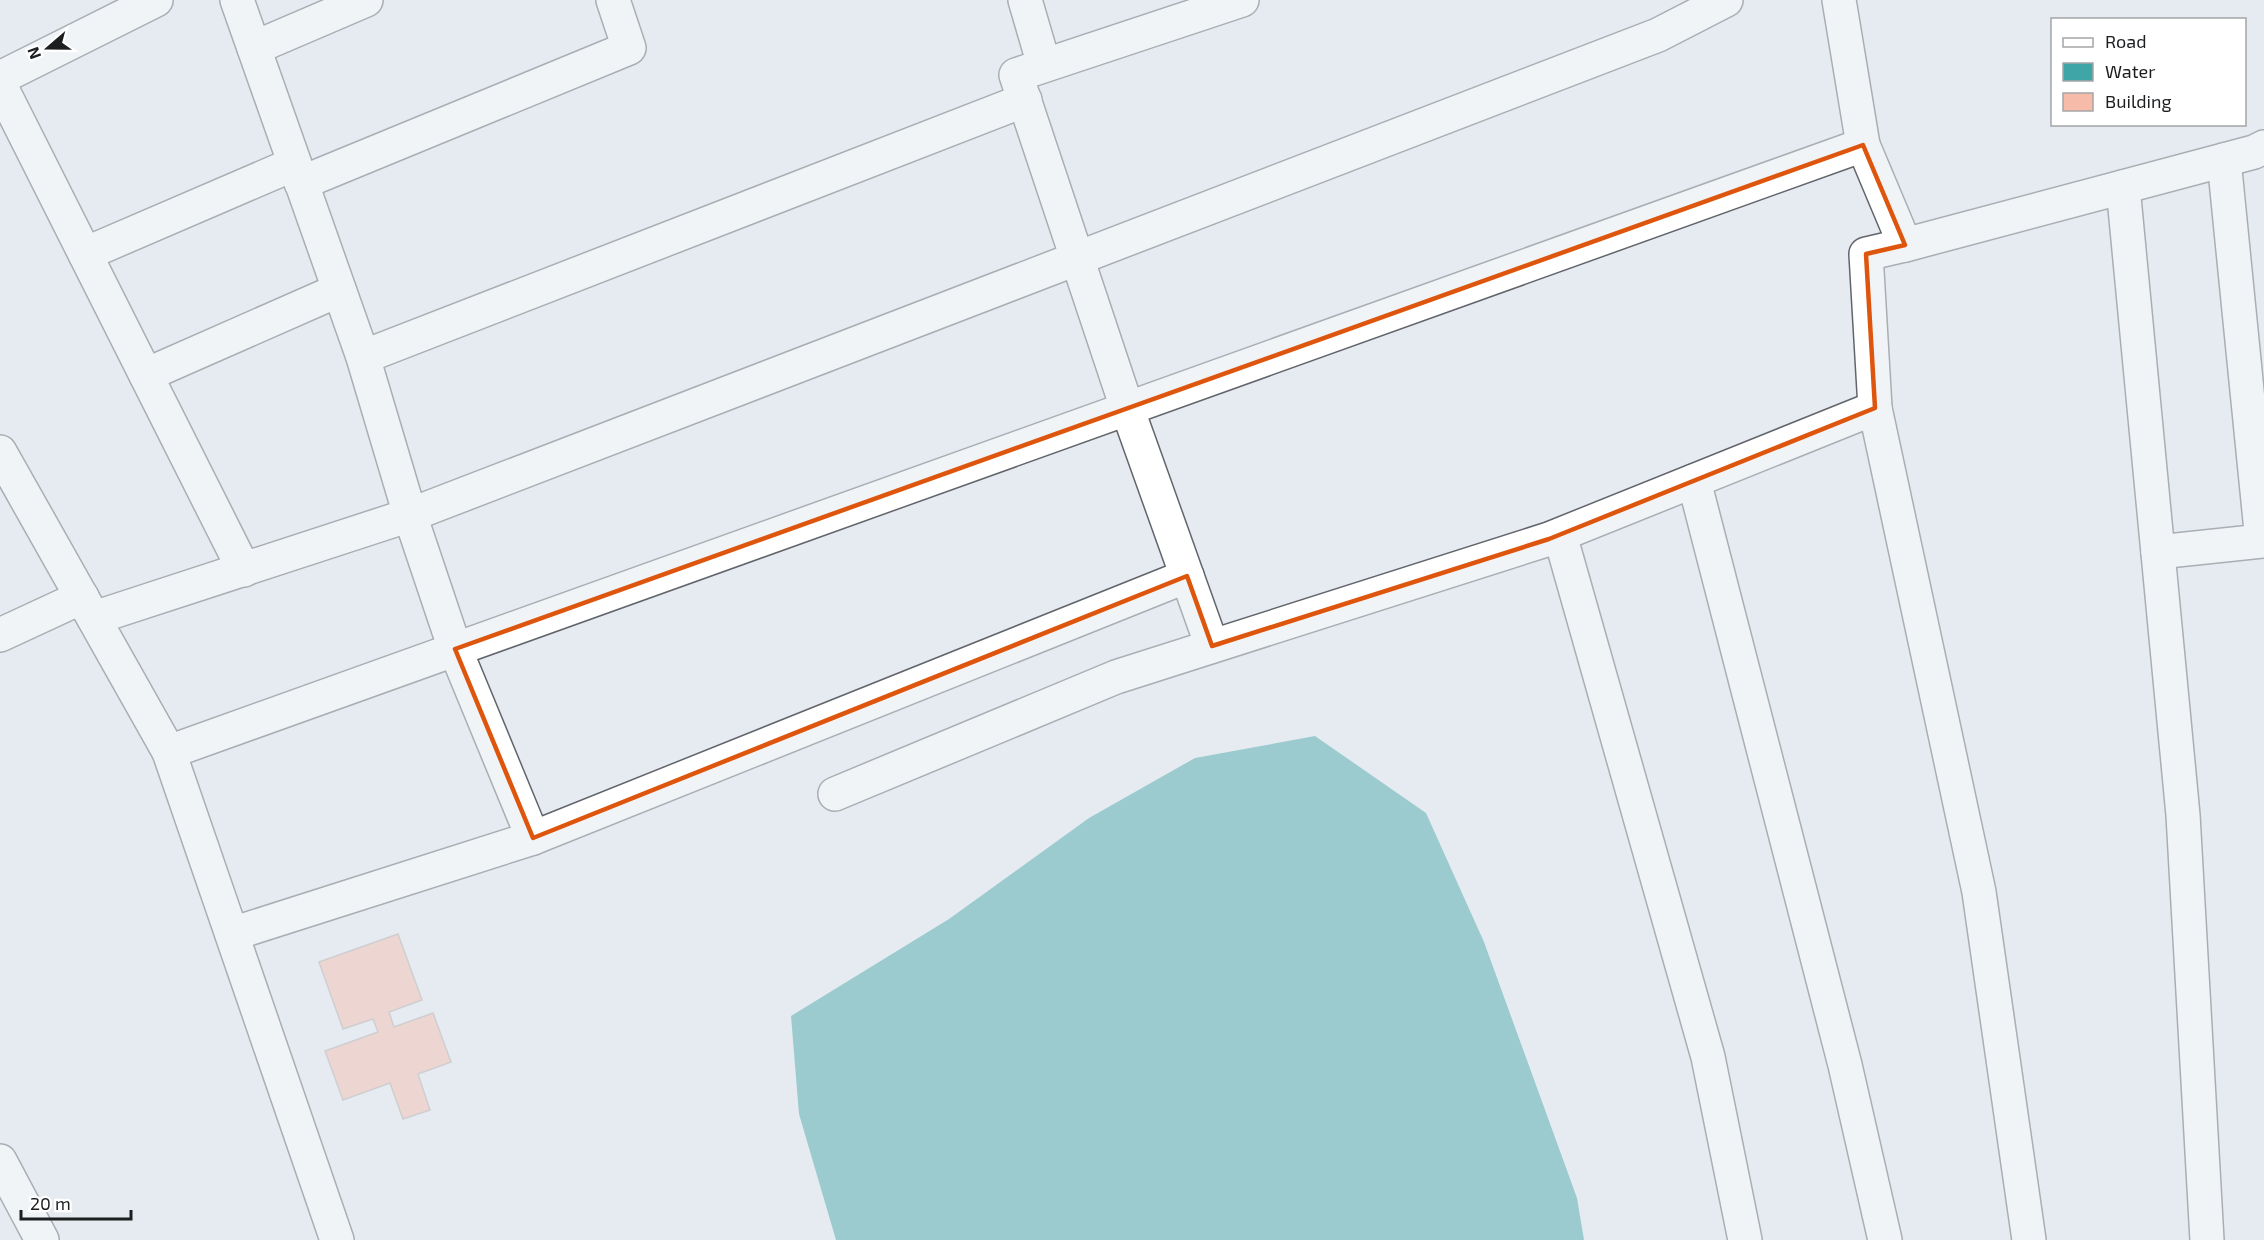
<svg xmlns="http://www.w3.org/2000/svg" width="2264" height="1240" font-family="'Exo 2',sans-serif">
  <rect width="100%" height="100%" fill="#e6ebf1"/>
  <!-- water -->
  <path fill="#40a5a7" d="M1315,736L1426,813L1484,942L1577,1198L1584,1240H836L799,1114L791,1016L949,919L1089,818L1195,758Z"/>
  <!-- building -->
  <path fill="#f7bbaa" stroke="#b3aba9" stroke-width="1.5" d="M398,934L422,1000L389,1012L394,1027L433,1013L451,1062L418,1074L430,1110L403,1119L390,1083L343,1100L325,1051L378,1032L373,1019L343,1029L319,962Z"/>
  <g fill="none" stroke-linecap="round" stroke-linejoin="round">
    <defs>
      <g id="minor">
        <path d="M237,0L363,357L410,515L1658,35L1726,0"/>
        <path d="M1025,0L1044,65"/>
        <path d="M1839,0L1863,145"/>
        <path d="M254,48L366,0"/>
        <path d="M0,78L156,0"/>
        <path d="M0,85L244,570"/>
        <path d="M301,183L629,48L613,0"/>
        <path d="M2123,187L2183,815L2207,1240"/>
        <path d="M1905,245L1866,254L1875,408L1979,892L2029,1240"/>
        <path d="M85,254L294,164"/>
        <path d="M363,357L1025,100"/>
        <path d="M146,375L339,290"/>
        <path d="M0,452L169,752L337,1240"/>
        <path d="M1694,481L1845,1065L1885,1240"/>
        <path d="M1560,535L1708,1057L1745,1240"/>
        <path d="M2158,552L2262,541L2224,160"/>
        <path d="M94,618L410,515L455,649L533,838"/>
        <path d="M0,635L82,597"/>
        <path d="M1212,646L1127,408L1016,75L1242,0"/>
        <path d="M169,752L1863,145L1905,245L2254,152L2264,147"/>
        <path d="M835,794L1116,677L1549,539L1875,408"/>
        <path d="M232,934L533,838L1187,576"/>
        <path d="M0,1161L42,1240"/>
      </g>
    </defs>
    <!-- minor casing -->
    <use href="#minor" stroke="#61656b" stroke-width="36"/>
    <!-- minor -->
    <use href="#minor" stroke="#fff" stroke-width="33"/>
  </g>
  <!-- marked area -->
  <path d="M0 0H2264V1240H0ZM1863,145L1905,245L1866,254L1875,408L1549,539L1212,646L1187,576L533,838L455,649Z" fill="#e6ebf1" fill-opacity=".55" fill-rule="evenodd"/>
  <path fill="none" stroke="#de560d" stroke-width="4.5" stroke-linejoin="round" d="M1863,145L1905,245L1866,254L1875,408L1549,539L1212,646L1187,576L533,838L455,649Z"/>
  <!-- legend -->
  <rect x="2051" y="18" width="195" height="108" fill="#ffffff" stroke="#a4a5a6" stroke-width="1.5"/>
  <rect x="2063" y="38" width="30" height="9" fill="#ffffff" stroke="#a4a5a6" stroke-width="1.5"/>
  <text x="2105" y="48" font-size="18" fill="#1c1e20">Road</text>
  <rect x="2063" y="63" width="30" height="18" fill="#40a5a7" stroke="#a4a5a6" stroke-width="1.5"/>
  <text x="2105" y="78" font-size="18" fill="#1c1e20">Water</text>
  <rect x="2063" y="93" width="30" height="18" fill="#f7bbaa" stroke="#a4a5a6" stroke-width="1.5"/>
  <text x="2105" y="108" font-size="18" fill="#1c1e20">Building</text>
  <!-- north arrow -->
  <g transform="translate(48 48) rotate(250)" stroke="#ffffff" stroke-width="4.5" paint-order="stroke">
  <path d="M0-4.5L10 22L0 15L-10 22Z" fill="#1c1e20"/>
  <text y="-9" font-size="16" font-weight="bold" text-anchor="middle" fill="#1c1e20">N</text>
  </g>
  <!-- scale -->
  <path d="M21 1210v9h110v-9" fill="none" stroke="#1c1e20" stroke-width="3"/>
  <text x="30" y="1210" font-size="18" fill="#1c1e20" stroke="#ffffff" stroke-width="4.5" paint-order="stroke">20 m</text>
</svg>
